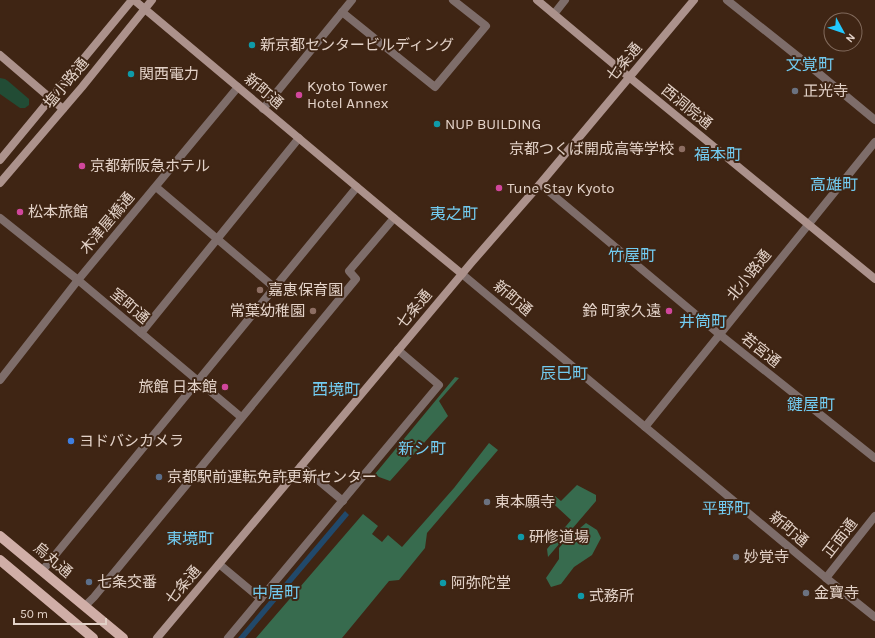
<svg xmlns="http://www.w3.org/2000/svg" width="875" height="638" font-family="Karla,'Noto Sans JP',sans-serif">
  <rect width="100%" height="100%" fill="#3f2514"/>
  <!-- green -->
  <path fill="#224c35" d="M0,78L5,79L8,81L29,99V105L25,108H20L0,94Z"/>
  <!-- forest -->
  <g fill="#376b4e">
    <path d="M455,377L459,378L439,401L448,416L390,481L379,477L375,474Z"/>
    <path d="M489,443L498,450L427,533L425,548L399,580L389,581L342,638H256L363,514L378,526L372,534L382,542L388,535L402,547L454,488Z"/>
    <path d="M577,485L596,495V501L548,557L547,549L571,520L544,495L555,496L561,501Z"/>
    <path d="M586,523L597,530L601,538L592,555L574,567L561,584L551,587L546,578L559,559V548L567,539Z"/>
  </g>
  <!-- water -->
  <path fill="#21496b" d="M345,511L349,515L245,638H238Z"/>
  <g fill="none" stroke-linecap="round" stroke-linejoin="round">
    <!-- street -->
    <g stroke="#7e6d6a" stroke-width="8">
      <path d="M727,0L811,67L875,120"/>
      <path d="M342,12L435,87L486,26L453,0"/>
      <path d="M554,14L565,0"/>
      <path d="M263,109L352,0"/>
      <path d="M540,184L719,334L875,458"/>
      <path d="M156,187L275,288"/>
      <path d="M0,218L78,280L241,417"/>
      <path d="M462,274L826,578L875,617"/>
      <path d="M141,333L299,138"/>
      <path d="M0,380L78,280L238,87"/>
      <path d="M645,427L875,142"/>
      <path d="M301,466L343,501"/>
      <path d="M219,564L261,599"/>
      <path d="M42,571L357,187"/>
      <path d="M826,578L875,516"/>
      <path d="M85,606L94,597L356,279L349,271L394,218"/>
      <path d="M228,638L439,385L398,350"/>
    </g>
    <!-- secondary -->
    <g stroke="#ac928c" stroke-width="8">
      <path d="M134,0L394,218L462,274"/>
      <path d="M537,0L629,77L875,279"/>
      <path d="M0,55L63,109"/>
      <path d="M0,160L132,0"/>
      <path d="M0,183L82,87L152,0"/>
      <path d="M157,638L472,262L540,184L694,0"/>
    </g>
    <!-- primary -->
    <g stroke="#d0aea7" stroke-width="10">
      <path d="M0,536L123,638"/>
      <path d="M0,560L93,638"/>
    </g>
  </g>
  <!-- markers -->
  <g fill="#0f9aa8" stroke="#3f2514" stroke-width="1.5">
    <circle cx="252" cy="45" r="4"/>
    <circle cx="131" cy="74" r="4"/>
    <circle cx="437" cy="124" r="4"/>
    <circle cx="521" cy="537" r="4"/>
    <circle cx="443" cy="583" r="4"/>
    <circle cx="581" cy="596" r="4"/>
  </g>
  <g fill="#6b7280" stroke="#3f2514" stroke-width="1.5">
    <circle cx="795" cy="91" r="4"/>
    <circle cx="487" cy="502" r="4"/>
    <circle cx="736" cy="557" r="4"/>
    <circle cx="806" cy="593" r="4"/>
  </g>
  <g fill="#d1479c" stroke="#3f2514" stroke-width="1.5">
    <circle cx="299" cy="95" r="4"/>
    <circle cx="82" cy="166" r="4"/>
    <circle cx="499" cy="188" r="4"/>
    <circle cx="20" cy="212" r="4"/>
    <circle cx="669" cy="311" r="4"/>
    <circle cx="225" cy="387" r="4"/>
  </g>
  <g fill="#8d6e63" stroke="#3f2514" stroke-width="1.5">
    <circle cx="682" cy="149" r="4"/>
    <circle cx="260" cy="290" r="4"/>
    <circle cx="313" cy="311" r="4"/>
  </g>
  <circle fill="#3f7fe0" stroke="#3f2514" stroke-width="1.5" cx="71" cy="441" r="4"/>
  <g fill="#5c6f8a" stroke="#3f2514" stroke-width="1.5">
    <circle cx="159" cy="477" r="4"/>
    <circle cx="89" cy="582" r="4"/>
  </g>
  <g text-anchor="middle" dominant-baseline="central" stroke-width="4" stroke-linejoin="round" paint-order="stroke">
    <!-- poi labels -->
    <g font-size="15" fill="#e3d2c8" stroke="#3f2514" text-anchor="start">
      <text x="260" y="45">新京都センタービルディング</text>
      <text x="139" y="74">関西電力</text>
      <text x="307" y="86">Kyoto Tower<tspan x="307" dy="17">Hotel Annex</tspan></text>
      <text x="803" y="91">正光寺</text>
      <text x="445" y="124">NUP BUILDING</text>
      <text x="674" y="149" text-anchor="end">京都つくば開成高等学校</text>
      <text x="90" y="166">京都新阪急ホテル</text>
      <text x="507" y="188">Tune Stay Kyoto</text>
      <text x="28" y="212">松本旅館</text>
      <text x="268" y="290">嘉恵保育園</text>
      <text x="305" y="311" text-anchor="end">常葉幼稚園</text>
      <text x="661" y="311" text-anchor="end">鈴 町家久遠</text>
      <text x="217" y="387" text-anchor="end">旅館 日本館</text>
      <text x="79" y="441">ヨドバシカメラ</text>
      <text x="167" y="477">京都駅前運転免許更新センター</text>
      <text x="495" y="502">東本願寺</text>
      <text x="529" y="537">研修道場</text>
      <text x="744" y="557">妙覚寺</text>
      <text x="97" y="582">七条交番</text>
      <text x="451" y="583">阿弥陀堂</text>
      <text x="814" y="593">金寶寺</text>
      <text x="589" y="596">式務所</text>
    </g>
    <!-- street labels -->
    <g font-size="15" fill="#e3d2c8" stroke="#3f2514">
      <text transform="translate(624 62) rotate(-50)">七条通</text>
      <text transform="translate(66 83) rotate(-50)">塩小路通</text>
      <text transform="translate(264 91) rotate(40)">新町通</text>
      <text transform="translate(687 107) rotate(39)">西洞院通</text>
      <text transform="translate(107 223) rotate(-50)">木津屋橋通</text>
      <text transform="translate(749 275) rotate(-51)">北小路通</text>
      <text transform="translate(513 298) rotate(40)">新町通</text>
      <text transform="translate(130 306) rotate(40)">室町通</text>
      <text transform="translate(414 309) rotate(-50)">七条通</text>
      <text transform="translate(761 350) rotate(39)">若宮通</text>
      <text transform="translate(789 529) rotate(40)">新町通</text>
      <text transform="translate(840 538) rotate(-52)">正面通</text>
      <text transform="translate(53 560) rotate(40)">烏丸通</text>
      <text transform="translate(183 585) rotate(-50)">七条通</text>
    </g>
    <!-- neighbourhood labels -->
    <g font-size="16" fill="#72cbf0" stroke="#3f2514">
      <text x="810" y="64">文覚町</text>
      <text x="718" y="154">福本町</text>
      <text x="834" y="184">高雄町</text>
      <text x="454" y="213">夷之町</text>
      <text x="632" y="255">竹屋町</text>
      <text x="703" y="321">井筒町</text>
      <text x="564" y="373">辰巳町</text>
      <text x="336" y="389">西境町</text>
      <text x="811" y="404">鍵屋町</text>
      <text x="422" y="448">新シ町</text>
      <text x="726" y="508">平野町</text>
      <text x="190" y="538">東境町</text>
      <text x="276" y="592">中居町</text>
    </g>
  </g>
  <!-- north arrow -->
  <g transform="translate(843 32) rotate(130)"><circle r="19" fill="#3f2514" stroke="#816a5c"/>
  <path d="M0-3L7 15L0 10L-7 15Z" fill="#23c9fe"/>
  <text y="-6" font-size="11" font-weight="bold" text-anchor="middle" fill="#e3d2c8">N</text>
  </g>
  <!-- scale -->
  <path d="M14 618v6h92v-6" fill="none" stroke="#e3d2c8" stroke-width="2"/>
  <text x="20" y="618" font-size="12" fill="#e3d2c8" stroke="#3f2514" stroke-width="3" paint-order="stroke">50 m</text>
</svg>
